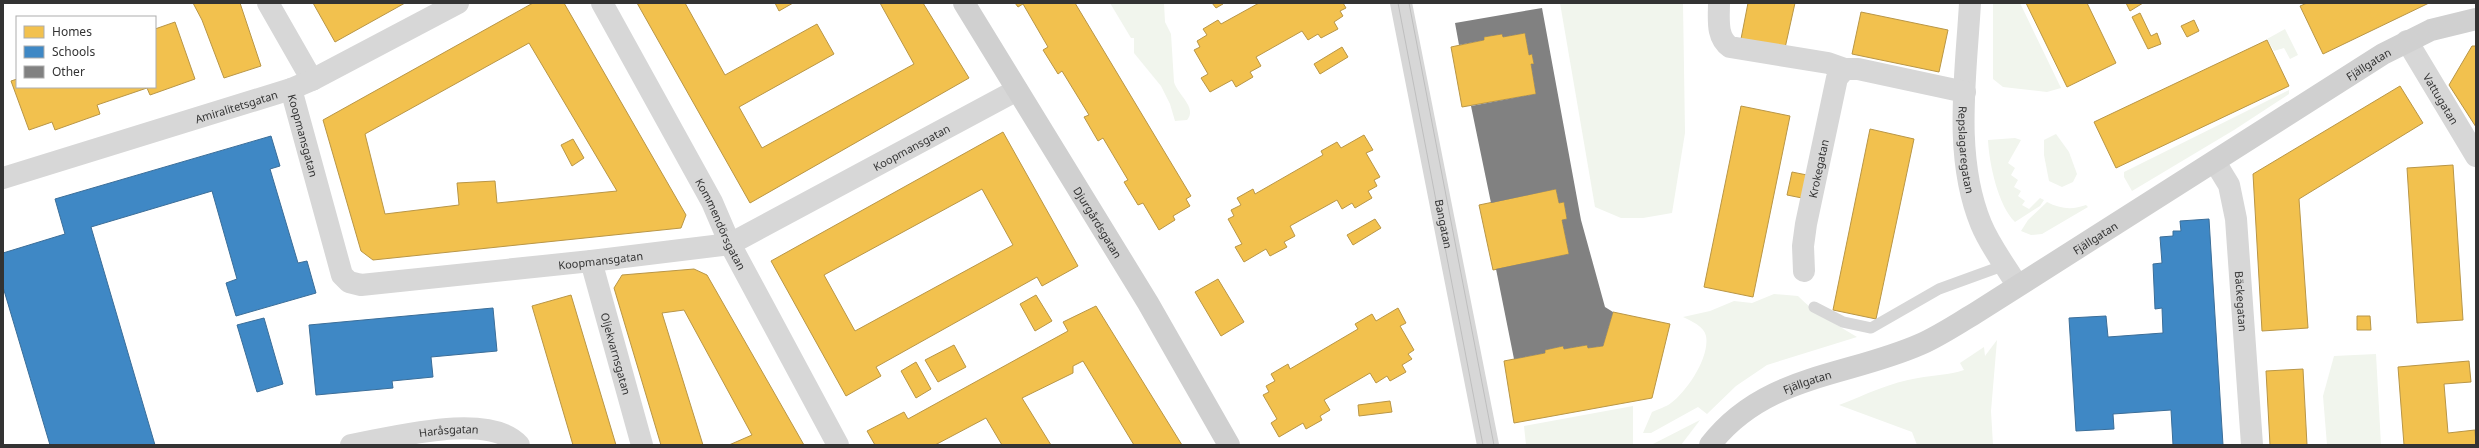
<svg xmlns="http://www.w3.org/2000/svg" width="2479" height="448" font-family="'Noto Sans',sans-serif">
  <rect width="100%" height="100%" fill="#fff"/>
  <!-- green -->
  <g fill="#f1f5ed">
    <path d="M1110,3H1164L1165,22L1171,34L1174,82C1177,94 1198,108 1187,120L1175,121L1170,104L1161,86L1134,53V38H1131Z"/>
    <path d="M1560,3H1683L1685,133L1672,213L1643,218H1621L1595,207Z"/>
    <path d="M1993,3H2020L2061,88L2047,92L2003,87L1993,79Z"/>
    <path d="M2285,29L2298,55L2290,59L2284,48L2274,51L2267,39Z"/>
    <path d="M2289,90V94L2234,130L2132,191L2124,177V172Z"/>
    <path d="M2056,134L2069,152L2077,174L2073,182L2062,187L2049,181L2044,155V140Z"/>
    <path d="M2015,138L2021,140L2008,163L2015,168L2011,175L2018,180L2014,187L2021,191L2018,196L2025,201L2022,205L2029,209L2040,198L2044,200L2040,206L2015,222C1998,206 1989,163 1988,140Z"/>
    <path d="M2047,202C2060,209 2073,210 2086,205L2088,207L2042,234L2031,235L2021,231L2028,220Z"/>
    <path d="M1774,294L1798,296C1814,313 1836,324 1857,337L1767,365L1736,386L1707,414L1698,407L1651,433H1643L1652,412C1658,409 1666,407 1671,403C1687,391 1710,357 1706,336C1704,326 1691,321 1683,317L1710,311L1734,301L1752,303Z"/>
    <path d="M1997,340L1991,411L1993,445H1917L1912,432L1839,405C1865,395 1891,382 1918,378C1934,375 1949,375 1964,370L1960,363L1984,347L1985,356Z"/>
    <path d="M2376,354L2381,445H2327L2323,396L2334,356Z"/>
    <path d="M1633,406V445H1526L1524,426Z"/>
    <path d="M1700,420L1681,445H1651Z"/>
  </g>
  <!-- homes -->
  <g fill="#f2c14e" stroke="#b99646" fill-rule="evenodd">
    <path d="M193,3H240L261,66L224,78L202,20Z"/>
    <path d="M313,3H405L335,42Z"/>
    <path d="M533,3H564L686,215L681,228L373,260L361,251L323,120ZM529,43L617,191L497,203L495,181L457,183L459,205L385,214L365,134Z"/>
    <path d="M637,3H685L725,75L817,24L834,54L739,107L762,148L914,64L880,3H923L969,78L750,203Z"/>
    <path d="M775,3H793L779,11Z"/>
    <path d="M1015,3H1075L1191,196L1186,199L1190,206L1173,216L1175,220L1159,230L1143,203L1138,205L1124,182L1128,180L1103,138L1098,141L1084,117L1089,115L1062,71L1058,74L1043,50L1048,47L1023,4L1018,7Z"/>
    <path d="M1212,3H1223V4L1216,8Z"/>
    <path d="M1259,3H1343L1346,8L1340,11L1343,16L1334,22L1338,29L1321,38L1318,34L1308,40L1302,31L1256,57L1261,66L1250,72L1253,77L1236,87L1232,80L1210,92L1201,78L1208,74L1194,50L1200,47L1197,41L1207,35L1203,29L1218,20L1221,24Z"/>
    <path d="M1748,3H1795L1785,48L1741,39Z"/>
    <path d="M2026,3H2087L2116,63L2067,87Z"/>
    <path d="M2126,3H2143L2130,11Z"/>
    <path d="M2307,3H2429L2323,54L2300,6Z"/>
    <path d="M1861,12L1948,30L1939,72L1852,54Z"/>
    <path d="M2140,13L2151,36L2157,33L2161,44L2148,49L2132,17Z"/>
    <path d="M2194,20L2199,31L2187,37L2181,26Z"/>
    <path d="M175,22L195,79L150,95L147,88L97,105L100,114L55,130L52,122L29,130L11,81L17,79V87H155V29Z"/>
    <path d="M1525,33L1529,55L1532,54L1534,64H1531L1536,94L1462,107L1451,47L1484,40V37L1502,34L1503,37Z"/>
    <path d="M2267,40L2289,86L2116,168L2094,122Z"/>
    <path d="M2472,46H2476V127L2449,85Z"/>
    <path d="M1342,47L1348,57L1320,74L1314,64Z"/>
    <path d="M2400,86L2423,123L2299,199L2308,328L2262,331L2253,174Z"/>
    <path d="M1741,106L1790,116L1753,297L1704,287Z"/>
    <path d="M1870,129L1914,139L1876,319L1833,310Z"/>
    <path d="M1003,132L1078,266L1042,286L1037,277L876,367L881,376L846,396L771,261ZM982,189L1013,245L855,331L824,275Z"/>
    <path d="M1364,135L1373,150L1366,153L1380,177L1374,180L1377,186L1368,191L1372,198L1355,208L1352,203L1342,209L1337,200L1290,226L1295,236L1284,242L1287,247L1270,256L1266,249L1244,262L1235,247L1242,244L1228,219L1234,216L1231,210L1241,205L1237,198L1253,189L1255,194L1323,155L1321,151L1337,142L1341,148Z"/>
    <path d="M573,139L584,158L572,166L561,145Z"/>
    <path d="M2453,165L2463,320L2417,323L2407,168Z"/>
    <path d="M1792,172L1807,175L1802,198L1787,195Z"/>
    <path d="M1556,189L1559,203L1564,202L1567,219L1562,220L1569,254L1493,270L1479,205Z"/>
    <path d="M1375,219L1381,228L1353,245L1347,235Z"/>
    <path d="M694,269L707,275L804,445H729L752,435L684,310L662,313L703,445H661L614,288L622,275Z"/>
    <path d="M1218,279L1244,322L1221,336L1195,292Z"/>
    <path d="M571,295L616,445H573L532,306Z"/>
    <path d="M1036,295L1052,321L1035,331L1020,304Z"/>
    <path d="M1096,306L1182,445H1134L1083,361L1073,366V373L1022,398L1051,445H1002L986,418L935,445H875L867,431L904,412L908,419L1068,331L1063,322Z"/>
    <path d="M1398,308L1406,323L1400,326L1414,350L1408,354L1412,359L1402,365L1406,372L1390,381L1387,376L1376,383L1370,373L1324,400L1330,410L1320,416L1322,420L1306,429L1303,423L1279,437L1271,423L1277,419L1263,395L1269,392L1266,386L1275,381L1271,374L1288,364L1290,369L1358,329L1355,324L1372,314L1376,321Z"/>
    <path d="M1613,312L1670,324L1652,398L1514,423L1504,361L1545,353V350L1563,346L1564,349L1587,345L1588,348L1603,346Z"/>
    <path d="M2357,316H2370L2371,330H2357Z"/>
    <path d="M954,345L966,367L938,382L925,360Z"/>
    <path d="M2469,361L2471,382L2444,384L2448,433L2475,430L2476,445H2404L2398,367Z"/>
    <path d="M916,362L931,389L916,398L901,371Z"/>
    <path d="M2303,369L2307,445H2270L2266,371Z"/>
    <path d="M1390,401L1392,412L1359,416L1358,405Z"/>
  </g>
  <!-- schools -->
  <g fill="#3f88c5" stroke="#3b6e99">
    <path d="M271,136L280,166L270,169L298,263L307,261L316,293L236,316L226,283L237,279L212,191L91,227L155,445H50L3,287V253L65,234L55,199Z"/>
    <path d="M2209,219L2223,445H2173L2171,410L2113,414L2114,429L2076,431L2069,318L2106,316L2108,337L2163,333L2162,308L2155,309L2153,264L2162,263L2160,237L2173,236V231H2181L2180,221Z"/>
    <path d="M493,308L497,351L431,357L433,377L392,381L393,388L316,395L309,325Z"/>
    <path d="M264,318L283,384L257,392L237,325Z"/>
  </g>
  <!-- building -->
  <path fill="#818181" d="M1542,8L1581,220L1605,307L1613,312L1603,346L1588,348L1587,345L1564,349L1563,346L1545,350V353L1514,359L1496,269L1569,254L1562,220L1567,219L1564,202L1559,203L1556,189L1491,203L1471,106L1536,94L1531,64H1534L1532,54L1529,55L1525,33L1503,37L1502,34L1484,37V40L1459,45L1455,23Z"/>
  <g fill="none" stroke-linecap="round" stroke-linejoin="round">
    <!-- lane -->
    <path stroke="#d7d7d7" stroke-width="11" d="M1814,307L1843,322L1871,328L1939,289L2005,265"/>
    <!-- street -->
    <g stroke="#d7d7d7" stroke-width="22">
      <path d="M268,3L312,80"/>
      <path id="s1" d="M602,3L712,202L730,244L838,445"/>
      <path id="s2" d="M1401,3L1488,445"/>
      <path d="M1719,3C1719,19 1716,37 1730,47L1828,63L1845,69"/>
      <path id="s3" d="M1970,3C1966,75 1953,156 1981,224C1990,246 2005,265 2017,285"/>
      <path id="s4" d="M2407,41L2476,156"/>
      <path id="s5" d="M291,89L342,275L349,282L361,285L591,261L730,244L1017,90"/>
      <path id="s6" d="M2215,162L2229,185L2236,219L2252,445"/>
      <path id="s7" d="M3,178L291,89L312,80L458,3"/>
      <path id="s8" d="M591,261L642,445"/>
      <path id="s9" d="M1804,271L1803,246L1806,224L1837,78L1845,69H1858L1965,92"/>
      <path id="s10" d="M351,445C392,438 489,411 519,445"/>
    </g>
    <!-- secondary -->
    <g stroke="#d0d0d0" stroke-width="22">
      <path id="s11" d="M964,3L1148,303L1229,445"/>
      <path id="s12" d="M1710,445C1765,374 1847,377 1921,344C1939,336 1957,324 1974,314L2383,54L2431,30L2476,19"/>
    </g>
    <!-- tram -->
    <g stroke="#bebebe" stroke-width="1">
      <path d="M1398,3L1483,445"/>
      <path d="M1409,3L1494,445"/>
    </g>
  </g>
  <g text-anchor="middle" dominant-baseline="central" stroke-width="4" stroke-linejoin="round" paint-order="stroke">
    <!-- street labels -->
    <g font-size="11" fill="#333" stroke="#fff">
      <text stroke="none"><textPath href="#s12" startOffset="766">Fjällgatan</textPath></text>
      <text stroke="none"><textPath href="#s4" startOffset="67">Vattugatan</textPath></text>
      <text stroke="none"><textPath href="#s7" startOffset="244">Amiralitetsgatan</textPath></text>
      <text stroke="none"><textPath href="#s5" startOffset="48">Koopmansgatan</textPath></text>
      <text stroke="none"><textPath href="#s5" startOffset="792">Koopmansgatan</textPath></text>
      <text stroke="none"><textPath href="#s3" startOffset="147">Repslagaregatan</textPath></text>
      <text stroke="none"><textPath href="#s9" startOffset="104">Krokegatan</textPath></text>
      <text stroke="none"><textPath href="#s1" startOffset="251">Kommendörsgatan</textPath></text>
      <text stroke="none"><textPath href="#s11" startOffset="257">Djurgårdsgatan</textPath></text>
      <text stroke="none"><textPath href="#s2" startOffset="225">Bangatan</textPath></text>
      <text stroke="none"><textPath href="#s12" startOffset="442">Fjällgatan</textPath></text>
      <text stroke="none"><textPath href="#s5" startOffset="456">Koopmansgatan</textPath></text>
      <text stroke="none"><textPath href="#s6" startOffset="144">Bäckegatan</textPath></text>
      <text stroke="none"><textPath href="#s8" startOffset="96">Oljekvarnsgatan</textPath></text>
      <text stroke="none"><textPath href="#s12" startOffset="118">Fjällgatan</textPath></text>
      <text stroke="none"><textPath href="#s10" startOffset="99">Haråsgatan</textPath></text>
    </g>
  </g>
  <!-- border -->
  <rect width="2479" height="448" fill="none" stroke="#333333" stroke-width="8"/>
  <!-- legend -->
  <rect x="16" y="16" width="140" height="72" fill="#ffffff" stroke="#adadad"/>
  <rect x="24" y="26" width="20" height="12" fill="#f2c14e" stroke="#adadad"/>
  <text x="52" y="36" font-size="12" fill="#333333">Homes</text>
  <rect x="24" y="46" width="20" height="12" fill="#3f88c5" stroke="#adadad"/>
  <text x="52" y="56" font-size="12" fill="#333333">Schools</text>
  <rect x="24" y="66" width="20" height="12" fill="#818181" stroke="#adadad"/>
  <text x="52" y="76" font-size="12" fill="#333333">Other</text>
</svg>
